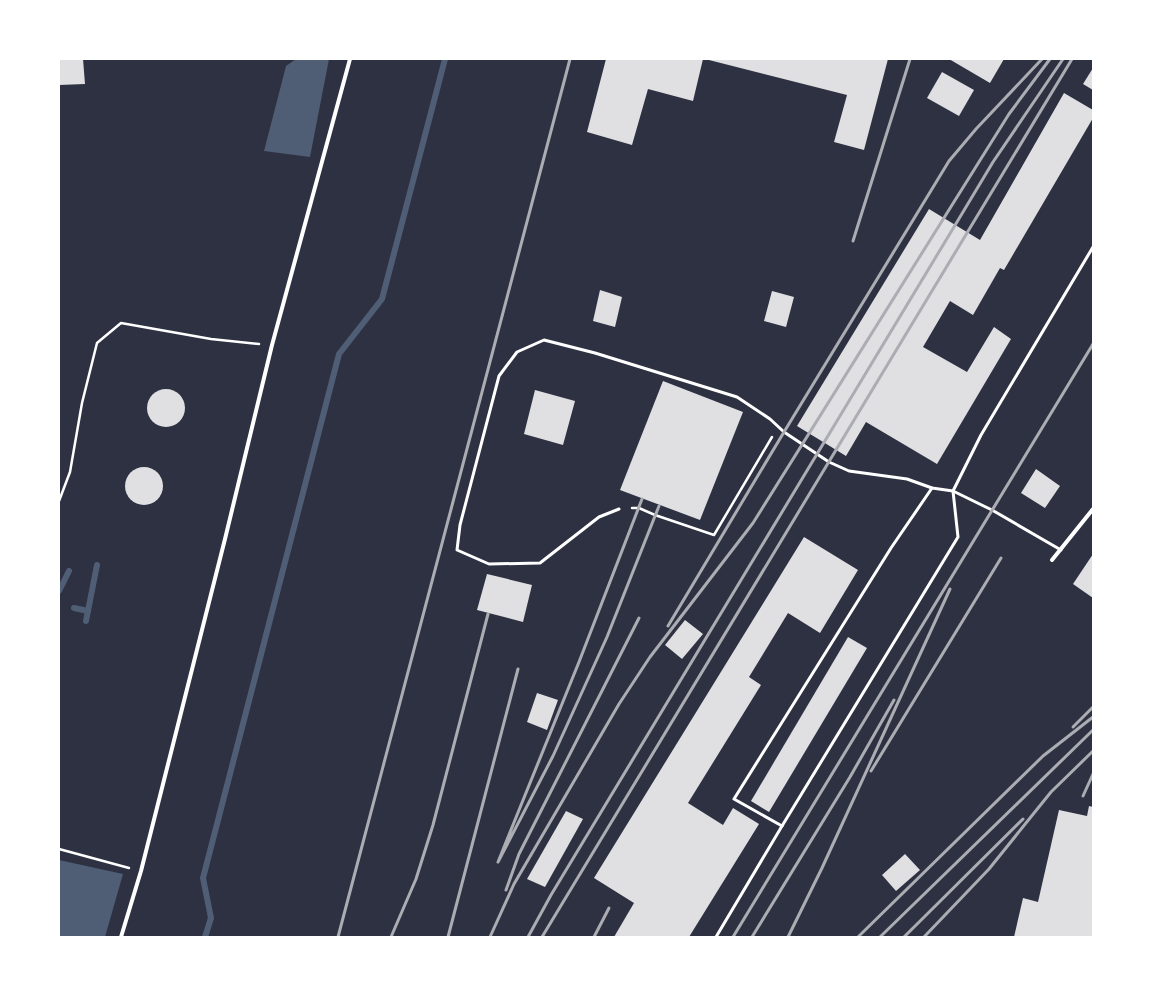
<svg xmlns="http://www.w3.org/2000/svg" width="1152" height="996" font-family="Cabin,sans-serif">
  <rect width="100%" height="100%" fill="#2d3142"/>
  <!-- water -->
  <g fill="#4f5d75">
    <path d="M296,59H329L310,157L264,151L286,66Z"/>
    <path d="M59,860L123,874L105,937H64L59,936Z"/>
  </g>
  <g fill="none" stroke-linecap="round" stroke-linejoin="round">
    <!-- stream -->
    <g stroke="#4f5d75" stroke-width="6">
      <path d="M59,591L69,571"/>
      <path d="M74,608L88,611"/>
      <path d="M86,621L97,565"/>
      <path d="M205,937L211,918L203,878L339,354L382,299L445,59"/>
    </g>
  </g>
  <!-- building -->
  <g fill="#e0e0e3">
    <path d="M59,59H83L85,84L59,85Z"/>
    <path d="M606,59H703L693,101L648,89L632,145L587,132Z"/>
    <path d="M705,59H888L864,150L834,142L847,95Z"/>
    <path d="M949,59H1004L990,83Z"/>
    <path d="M1093,68V90L1083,84Z"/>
    <path d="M942,72L974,90L959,116L927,98Z"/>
    <path d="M1064,93L1093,110V118L1004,270L1000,268L973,315L950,301L923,347L967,372L994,327L1011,339L937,464L866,422L846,456L797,426L929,209L980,240Z"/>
    <path d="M600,290L622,297L615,327L593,321Z"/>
    <path d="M772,291L794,297L786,327L764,321Z"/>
    <path d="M663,381L743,412L700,520L620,490Z"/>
    <circle cx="166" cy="408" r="19"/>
    <path d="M535,390L575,401L563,445L524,434Z"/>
    <circle cx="144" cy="486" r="19"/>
    <path d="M1036,469L1060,486L1045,508L1021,493Z"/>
    <path d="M804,537L858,570L820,633L788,613L749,677L761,685L688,803L723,825L733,808L759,824L689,937H614L634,903L594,878Z"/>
    <path d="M1093,554V598L1073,584Z"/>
    <path d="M487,574L532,585L523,622L477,610Z"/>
    <path d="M685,620L703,634L682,659L665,645Z"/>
    <path d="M848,637L867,648L769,812L751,801Z"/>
    <path d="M537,693L558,700L547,730L527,722Z"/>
    <path d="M1089,806L1093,807V937H1014L1023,898L1038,902L1059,810L1087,816Z"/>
    <path d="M566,811L583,819L545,887L527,879Z"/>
    <path d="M905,854L920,870L896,891L882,875Z"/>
  </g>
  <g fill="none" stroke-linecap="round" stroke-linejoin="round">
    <!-- path -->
    <g stroke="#fff" stroke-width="2.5">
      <path d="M59,501L70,472L82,403L97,343L121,323L211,339L259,344"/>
      <path d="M632,508H639L655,515L714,535L772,437"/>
      <path d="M59,849L129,868"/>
    </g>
    <!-- service -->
    <g stroke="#fff" stroke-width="3">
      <path d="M619,509L599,517L540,563L489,564L457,550L460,525L499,376L517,352L544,340L595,353L737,397L770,419L784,432L829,462L849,471L907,479L932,488L953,491L992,510L1061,550"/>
      <path d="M782,826L734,799L891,548L932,488"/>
      <path d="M716,937L782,826L958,537L953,491L981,435L1093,247"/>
    </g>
    <!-- minor -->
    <g stroke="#fff" stroke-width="4">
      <path d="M1052,560L1093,509"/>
      <path d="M121,937L141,871L225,539L272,345L350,59"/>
    </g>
    <!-- rail -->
    <g stroke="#abadb3" stroke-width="3">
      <path d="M853,241L910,59"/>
      <path d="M642,499L579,662L498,862L553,756L607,637L659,506"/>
      <path d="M668,626L784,432L949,161L976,129L1042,59"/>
      <path d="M1073,727L1093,707"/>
      <path d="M871,771L1001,558"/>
      <path d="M1083,796L1093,774"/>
      <path d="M506,890L519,854L639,618"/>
      <path d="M338,937L570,59"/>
      <path d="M391,937L416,879L433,825L488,614"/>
      <path d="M448,937L518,669"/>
      <path d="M490,937L514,884L619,704L650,657L753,523L1009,114L1050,59"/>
      <path d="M528,937L551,895L960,217L993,162L1063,59"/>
      <path d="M542,937L1072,59"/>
      <path d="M594,937L609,908"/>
      <path d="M733,937L1093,344"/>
      <path d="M752,937L850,777L894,700"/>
      <path d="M788,937L822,868L950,589"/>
      <path d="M858,937L1043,756L1093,717"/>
      <path d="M880,937L1093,730"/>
      <path d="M904,937L1023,819"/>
      <path d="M924,937L989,869L1051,792L1093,751"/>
    </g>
  </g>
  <!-- border -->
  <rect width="1152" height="996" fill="none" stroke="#ffffff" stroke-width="120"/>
</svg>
